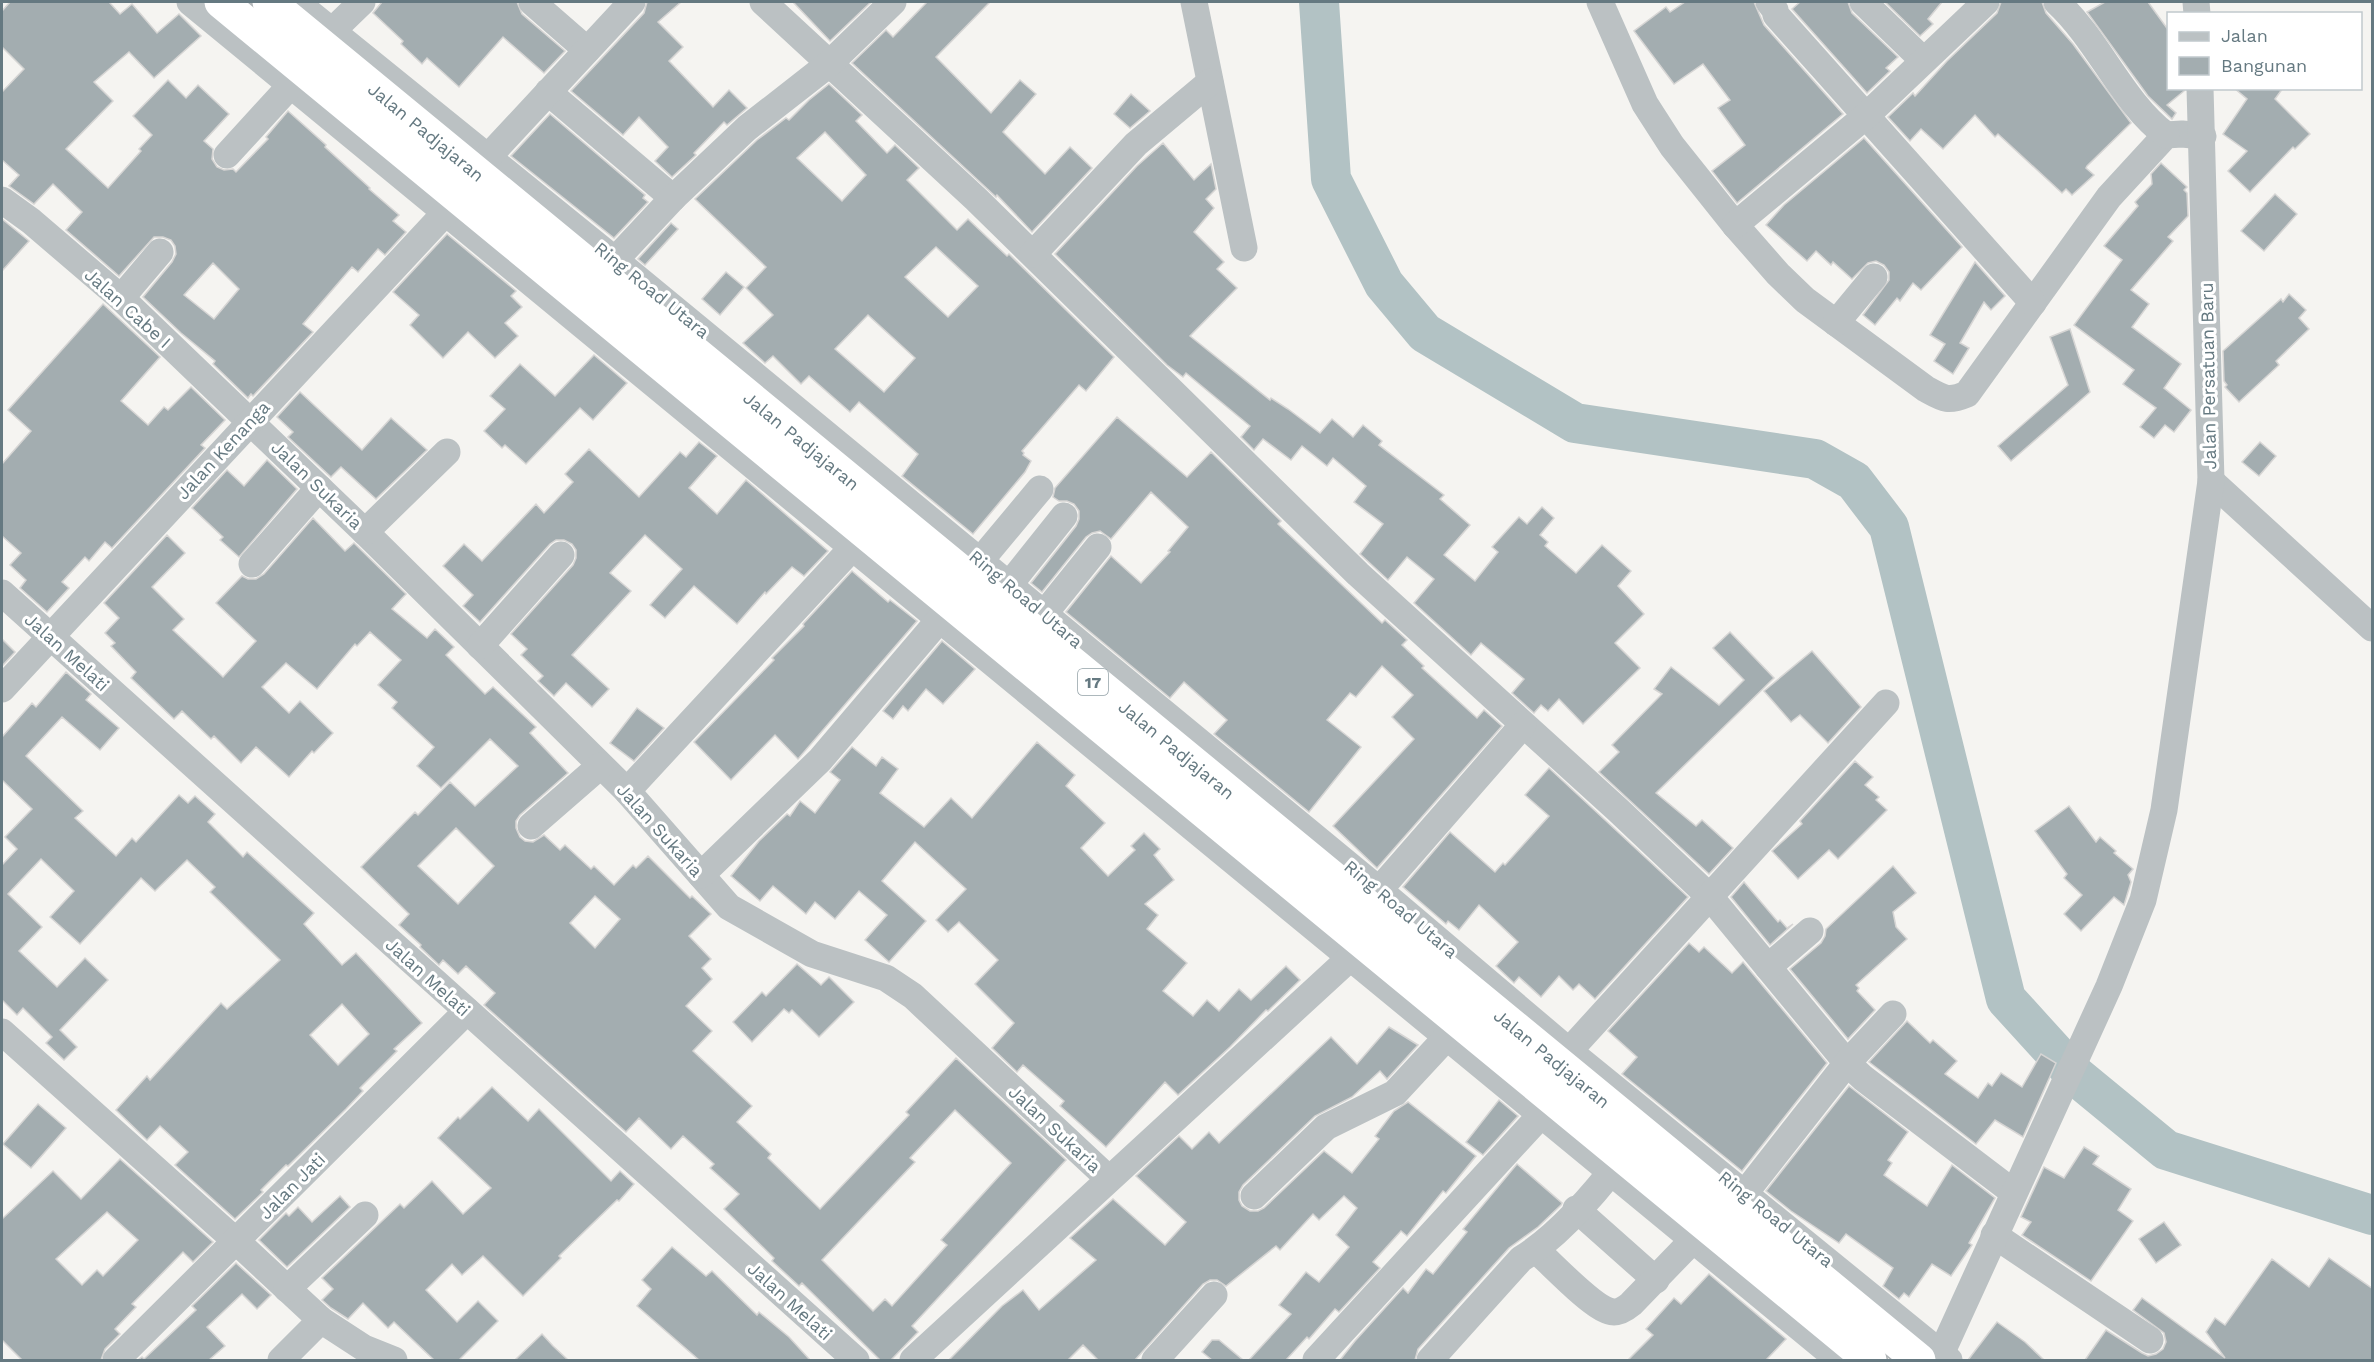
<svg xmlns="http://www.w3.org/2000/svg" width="2374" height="1362" font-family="'Work Sans',sans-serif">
  <rect width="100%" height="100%" fill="#f5f4f1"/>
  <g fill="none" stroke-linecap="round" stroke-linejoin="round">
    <!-- river -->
    <path stroke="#b2c2c4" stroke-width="40" d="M1319,2L1331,179L1384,284L1425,333L1575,423L1815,459L1854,481L1889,527L2006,999L2076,1076L2166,1150L2372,1215"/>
  </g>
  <!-- building -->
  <g fill="#a3adb0" stroke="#d6d5d4" stroke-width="1.5" fill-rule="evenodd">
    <path d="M10,2H109L120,14L132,4L157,33L179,14L201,36L154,78L129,52L94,82L113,101L66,149L108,188L141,151L139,149L152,135L133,116L168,80L186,98L198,85L229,114L204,141L213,149L212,159L217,167L224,170L233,169L236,172L268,139L266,137L288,111L326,145L325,147L370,188L369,189L399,215L393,221L406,232L385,255L378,249L358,272L352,267L303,324L313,332L253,396L251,394L248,398L213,364L215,361L181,333L143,297L172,262L176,254L175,246L171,240L163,237H154L119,276L66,230L82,212L53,184L34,204L9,186L19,175L2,160V92L24,69L2,47V11ZM213,263L239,289L214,319L184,295Z"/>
    <path d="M382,2H517L522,14L565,51L544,73L503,37L459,87L427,58L422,64L401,44L403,41L373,13Z"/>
    <path d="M647,2H681L658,22L683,47L669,61L713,107L729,90L747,108L727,125L724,122L694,153L696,155L672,177L655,161L668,147L639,117L623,135L571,91L644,13Z"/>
    <path d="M793,2H871L830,41Z"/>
    <path d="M927,2H990L936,57L991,113L1020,80L1036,94L1003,132L1045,174L1070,147L1092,168L1032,232L997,195L996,197L852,63L886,30L893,37Z"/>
    <path d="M1685,2H1754L1764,25L1843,114L1737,203L1712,171L1745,145L1718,108L1730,100L1703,64L1674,84L1634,31L1666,7L1670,12Z"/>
    <path d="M1800,2H1848L1852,13L1898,57L1886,68L1890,71L1867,93L1792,9Z"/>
    <path d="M1885,2H1942L1928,19L1933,24L1920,36Z"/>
    <path d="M2001,2H2042L2046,13L2073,44L2131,123L2087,166L2086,168L2094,175L2072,195L2066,189L2062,193L1998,134L1995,137L1975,115L1943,149L1921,129L1910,141L1888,117L1913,93L1915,96L1947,61L1997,13Z"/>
    <path d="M2105,2H2148L2169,31V88H2184V91L2167,105L2176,113L2172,119L2148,96L2087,12Z"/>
    <path d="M829,84L862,115L856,121L887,153L895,145L919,168L907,180L957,230L968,219L1007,256L1009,254L1114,357L1086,391L1079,385L1022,451L1024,453L1023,455L1031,461L1025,472L973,534L902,476L918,454L859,402L850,412L809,376L801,384L773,356L765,363L743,343L773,315L746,288L766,267L695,199L757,140L786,118L789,120L809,100ZM825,132L866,175L842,201L797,158ZM936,247L978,286L948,317L905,277ZM868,315L915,358L884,392L835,349Z"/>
    <path d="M2234,88H2283L2275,99L2310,134L2295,149L2293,147L2250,192L2228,171L2247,151L2223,134L2247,99Z"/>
    <path d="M1131,94L1150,111L1130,128L1114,114Z"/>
    <path d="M550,114L645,195L643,198L648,202L614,238L511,156Z"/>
    <path d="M1864,138L1962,247L1921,290L1913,283L1900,301L1897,298L1875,325L1863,315L1889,280V272L1884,265L1876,261L1868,263L1852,279L1833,262L1831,265L1816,251L1807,261L1766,225L1784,205Z"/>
    <path d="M1163,143L1194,180L1211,164L1216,189L1206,199L1214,208L1194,232L1224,262L1217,269L1237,288L1190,336L1270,400L1271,398L1288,409L1320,433L1332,419L1353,437L1363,425L1382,441L1379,445L1444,495L1440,499L1470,525L1444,555L1475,581L1498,552L1492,547L1519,517L1527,524L1542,507L1554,518L1540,535L1548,542L1545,546L1576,573L1602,545L1631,571L1618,586L1644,614L1615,643L1640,668L1583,724L1559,699L1548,711L1541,705L1534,713L1512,693L1524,679L1481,643L1471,655L1414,603L1434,579L1407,557L1388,580L1360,554L1383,524L1354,502L1366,486L1333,458L1327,466L1302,446L1291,460L1263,439L1254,450L1241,437L1250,426L1186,373L1183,377L1167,365L1055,254L1137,166Z"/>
    <path d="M2161,163L2187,187L2184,190L2187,193L2188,216L2168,237L2173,241L2131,290L2149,304L2132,327L2181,364L2164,388L2191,410L2174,432L2165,425L2154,438L2140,427L2156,408L2123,384L2134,370L2074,325L2122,260L2104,246L2138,206L2135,202L2152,184L2151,174Z"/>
    <path d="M2275,194L2297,214L2264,251L2241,231Z"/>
    <path d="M2,219L29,241L2,271Z"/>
    <path d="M671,223L678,229L645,265L638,259Z"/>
    <path d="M447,234L516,291L511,296L522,307L505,323L518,336L495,358L468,332L443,358L410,325L419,315L393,292Z"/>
    <path d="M1975,262L2005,296L1991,310L1984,302L1960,343L1969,348L1953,374L1934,361L1945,344L1930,335Z"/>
    <path d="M726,272L744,287L720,315L702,299Z"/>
    <path d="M2289,294L2306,310L2299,318L2309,329L2276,361L2279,365L2239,402L2225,387L2227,385L2224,381L2223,351L2281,299L2283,302Z"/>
    <path d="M103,304L160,357L121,401L148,425L164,407L168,410L191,387L225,420L201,445L205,448L112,548L105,542L89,561L85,557L62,582L69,588L47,612L20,588L26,580L10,565L21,553L2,536V464L31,431L8,410Z"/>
    <path d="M2070,329L2090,392L2011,461L1998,446L2068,385L2050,337Z"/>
    <path d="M594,355L627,383L593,420L580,408L526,464L505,445L502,448L484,431L505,409L490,396L520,364L555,396Z"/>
    <path d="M300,392L362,450L391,418L427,450L376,499L341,467L331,477L288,437L293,432L277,417Z"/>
    <path d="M1117,417L1187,477L1211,452L1281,521L1278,524L1382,623L1385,620L1407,640L1402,645L1424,666L1422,668L1477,718L1484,710L1502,726L1377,868L1333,826L1414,739L1392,717L1413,695L1382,666L1356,697L1350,693L1327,720L1361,747L1309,812L1214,734L1227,720L1184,682L1170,698L1066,612L1111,556L1141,583L1170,552L1168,551L1188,527L1151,492L1111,539L1100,531L1092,533L1086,537L1042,592L1031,583L1076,526L1079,519V511L1074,504L1067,501H1059L1053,497L1055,488Z"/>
    <path d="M699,442L717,456L689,488L717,514L746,480L828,551L804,576L792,567L766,594L765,592L737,624L694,586L665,618L650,605L682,569L645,535L610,573L631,591L572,655L609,689L592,707L566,683L554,696L538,681L543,676L521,655L527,649L511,634L573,565L576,558V550L572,544L564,540H556L550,544L480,622L463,606L473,595L443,566L464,544L482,561L536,504L544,513L573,482L565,474L589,449L639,497L680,452L686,457Z"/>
    <path d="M2260,442L2276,456L2259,476L2242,462Z"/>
    <path d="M267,460L297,489L239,557L220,540L223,537L192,508L227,470L244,486Z"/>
    <path d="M313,518L345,551L354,543L406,594L392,609L427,638L435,629L454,647L446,655L485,694L493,687L536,727L530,733L568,773L520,815L516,821V828L520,837L525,841L533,842L544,835L560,850L565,845L591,869L594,866L614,885L633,865L636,868L648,856L690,898L692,896L711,914L689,936L711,959L702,968L712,979L686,1006L712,1031L693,1051L752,1106L737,1122L771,1154L768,1158L820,1209L909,1115L906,1112L956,1058L1066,1160L912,1326L918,1332L891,1360H880L802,1283L799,1286L772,1261L774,1258L724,1209L739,1194L710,1168L714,1164L683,1136L671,1149L639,1118L626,1132L484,1005L495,993L466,966L458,974L443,960L439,965L420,947L421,945L399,925L409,914L361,867L415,812L418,815L450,782L475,806L518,766L490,739L441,788L417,766L434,747L392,708L397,702L378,685L401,660L370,632L357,646L355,644L317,689L286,663L262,687L289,713L300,701L333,733L314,753L312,751L289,777L256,747L241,763L214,736L211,739L182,711L174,719L131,678L136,672L111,646L115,643L105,633L119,618L104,603L167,535L185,553L152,587L184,619L173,630L223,677L256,641L216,603L242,576L248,579H256L264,574ZM456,828L494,866L458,904L418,866ZM595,896L620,919L595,948L570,923ZM955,1110L1011,1163L941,1240L947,1245L892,1306L885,1299L873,1311L822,1260L915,1162L910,1158Z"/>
    <path d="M852,571L888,602L890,600L917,621L798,759L775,735L731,780L694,742L774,660L772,658L804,626L803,624Z"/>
    <path d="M1730,632L1774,678L1656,793L1696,826L1702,820L1733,848L1709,874L1599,772L1619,752L1612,745L1662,694L1654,689L1671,667L1719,705L1744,680L1713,648Z"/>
    <path d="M2,639L15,652L2,666Z"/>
    <path d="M942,641L975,669L943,704L926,689L908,711L903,706L893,719L883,711Z"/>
    <path d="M1812,651L1861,707L1828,743L1800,715L1791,722L1764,691Z"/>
    <path d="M66,672L91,694L86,700L119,728L100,750L62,717L26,756L83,811L75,818L116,856L132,838L136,842L179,795L188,803L195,796L215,814L208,822L243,857L247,852L314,913L304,924L342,965L356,953L422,1023L394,1049L397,1051L360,1088L363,1091L346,1109L288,1166L286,1165L261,1190L263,1192L235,1219L175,1165L188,1152L160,1126L147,1140L116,1110L147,1076L150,1080L221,1003L227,1009L280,960L210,892L215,887L187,860L155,891L141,878L80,944L50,917L74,891L41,859L8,894L42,927L19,951L57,987L85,958L108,980L60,1030L77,1047L64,1060L46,1043L52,1037L23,1008L17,1015L2,1000V865L17,849L5,837L32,809L2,780V737L32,703L36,707ZM342,1004L369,1034L338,1065L310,1035Z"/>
    <path d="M637,708L664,728L634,761L610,743Z"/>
    <path d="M1037,742L1075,775L1066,786L1105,823L1081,848L1108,876L1135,850L1131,846L1144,833L1160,849L1154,855L1174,880L1145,904L1158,915L1147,929L1187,963L1163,991L1193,1016L1207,1000L1219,1011L1239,989L1251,1000L1286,966L1300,980L1268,1011L1266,1010L1230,1047L1178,1095L1165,1082L1106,1147L1060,1106L1064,1101L1023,1065L1017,1072L992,1048L1014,1023L975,984L998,960L959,922L948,932L936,920L966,889L915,842L882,881L926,921L889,962L865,940L887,915L859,891L835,919L815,902L806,914L773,886L760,901L731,876L759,841L787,814L790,816L800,801L815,813L840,780L830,772L852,747L876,766L882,757L898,769L880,793L924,827L951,798L972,818Z"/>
    <path d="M1855,761L1873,777L1865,785L1879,797L1876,800L1887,810L1838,859L1829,850L1798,879L1772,851L1802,824L1800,821Z"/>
    <path d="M1549,768L1688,897L1595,999L1579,984L1573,990L1559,976L1541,997L1519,977L1514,983L1496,966L1518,942L1479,905L1459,930L1448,921L1446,924L1403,887L1450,832L1495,872L1503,863L1505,865L1549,816L1525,795Z"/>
    <path d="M2069,806L2096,842L2100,837L2116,851L2114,853L2133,869L2128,875L2131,882L2124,905L2114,897L2081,931L2064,914L2082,895L2064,878L2067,874L2035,831Z"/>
    <path d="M1893,866L1916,893L1893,912L1896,927L1907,939L1856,985L1859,988L1857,991L1875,1010L1848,1039L1790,969L1821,943L1825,936L1826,929Z"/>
    <path d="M1744,882L1778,922L1780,920L1787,928L1793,924L1770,945L1731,897Z"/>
    <path d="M1689,943L1699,952L1704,947L1732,973L1743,962L1827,1063L1742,1171L1622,1074L1637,1057L1608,1031Z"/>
    <path d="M797,964L821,985L829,977L854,1002L819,1037L792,1010L789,1013L784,1009L752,1042L733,1022L762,992L766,996Z"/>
    <path d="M1907,1021L1930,1043L1933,1040L1957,1061L1945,1074L1978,1098L1988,1083L1992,1086L2001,1073L2022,1087L2041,1054L2056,1063L2023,1137L1995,1120L1976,1144L1869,1062Z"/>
    <path d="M1389,1027L1418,1045L1387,1079L1380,1071L1352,1097L1315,1116L1243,1185L1239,1192V1200L1242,1206L1250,1211H1258L1264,1208L1324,1151L1352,1173L1379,1139L1375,1136L1394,1111L1408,1102L1476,1156L1446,1193L1443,1191L1407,1236L1401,1231L1373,1262L1380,1268L1339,1312L1335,1309L1309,1339L1307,1337L1286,1360H1249L1291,1314L1279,1305L1306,1272L1319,1282L1349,1247L1336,1235L1357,1208L1344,1196L1319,1220L1313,1214L1280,1250L1276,1246L1226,1286L1217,1280H1210L1203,1284L1135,1360H1098L1083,1345L1068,1360H949L1002,1306L1023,1290L1039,1310L1096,1260L1070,1238L1113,1199L1165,1245L1186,1222L1136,1176L1179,1136L1192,1149L1209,1132L1219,1143L1331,1037L1357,1064Z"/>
    <path d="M1849,1086L1908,1132L1888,1160L1892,1163L1884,1175L1927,1206L1952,1165L1995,1198L1969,1243L1972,1245L1951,1276L1932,1264L1909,1297L1904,1293L1899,1299L1883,1286L1893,1268L1846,1234L1839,1243L1791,1211L1766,1191Z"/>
    <path d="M492,1087L528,1121L539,1109L611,1181L620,1171L634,1184L619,1201L617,1200L559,1256L561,1258L523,1296L483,1256L462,1275L452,1264L426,1290L457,1322L478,1301L498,1321L459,1360H434L394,1322L388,1328L363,1303L348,1319L331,1308L322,1300L333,1289L322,1278L400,1204L404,1208L432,1181L463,1214L491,1188L438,1138L458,1117L460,1119Z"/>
    <path d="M1499,1100L1518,1116L1483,1155L1466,1142Z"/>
    <path d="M38,1104L66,1128L31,1168L3,1144Z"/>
    <path d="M2084,1147L2099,1156L2093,1164L2131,1189L2118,1210L2133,1221L2091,1281L2022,1235L2031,1222L2021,1217L2044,1167L2064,1178Z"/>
    <path d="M120,1159L213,1242L193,1262L183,1252L132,1304L136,1307L115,1329L120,1334L105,1349L101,1360H22L2,1340V1219L53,1171L81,1199ZM107,1212L138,1240L103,1276L97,1270L82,1285L56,1259Z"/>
    <path d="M1517,1164L1562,1203L1561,1205L1538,1227L1509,1248L1418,1349L1415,1360H1340L1355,1341L1403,1288L1408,1293L1426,1269L1433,1274L1467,1232L1463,1229Z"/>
    <path d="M340,1196L350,1207L287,1267L259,1240L286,1213L289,1216L298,1207L312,1222Z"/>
    <path d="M2164,1222L2181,1245L2156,1263L2139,1239Z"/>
    <path d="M672,1247L706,1276L712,1271L757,1315L759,1312L789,1337L810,1360H699L637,1306L651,1289L642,1280Z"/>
    <path d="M2329,1258L2373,1289V1360H2085L2106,1330L2142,1353L2148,1356L2156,1354L2163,1349L2166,1342L2164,1333L2133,1310L2142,1298L2225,1358L2206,1332L2215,1318L2225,1325L2272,1259L2309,1287Z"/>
    <path d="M236,1263L271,1295L257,1309L242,1294L207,1327L225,1346L209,1360H138L142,1357L144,1359L196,1310L192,1306Z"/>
    <path d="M1709,1274L1786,1339L1766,1360H1628L1653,1335L1646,1329L1674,1298L1681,1304Z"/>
    <path d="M1997,1322L2025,1342L2044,1360H1968Z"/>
    <path d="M542,1334L553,1346L568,1360H515Z"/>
    <path d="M1212,1340H1219L1243,1360H1212L1202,1352Z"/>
  </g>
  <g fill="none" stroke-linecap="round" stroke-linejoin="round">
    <defs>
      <g id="highway">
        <path d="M221,2L1870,1360"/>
        <path id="s1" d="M269,2L1919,1360"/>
      </g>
    </defs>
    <!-- highway casing -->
    <use href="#highway" stroke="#afb4b6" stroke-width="36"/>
    <!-- minor -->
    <g stroke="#bbc1c3" stroke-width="27">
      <path d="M190,2L1839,1360"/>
      <path d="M296,2L615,260L1379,890L1569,1051L1949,1360"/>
      <path d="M532,2L587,50"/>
      <path d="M763,2L976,199L1358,574L1618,810L1711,898L1847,1063L1863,1078L2013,1192"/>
      <path d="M1194,2L1244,248"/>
      <path d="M1600,2L1645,104L1672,146L1735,225L1778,274L1805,300L1926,389C1944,399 1948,402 1967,394L2109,197L2166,135L2182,134L2203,136"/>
      <path d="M1769,2L1775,10L1776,15L2033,303"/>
      <path d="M1863,2L1923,60"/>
      <path d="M2057,2C2099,41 2122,102 2166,135"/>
      <path d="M2196,2L2197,14"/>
      <path d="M332,31L362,2"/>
      <path d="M548,92L673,198"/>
      <path d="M227,155L291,85"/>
      <path d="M488,157L632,2"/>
      <path d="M2,200L31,221L121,298L365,532L627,791L729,907L812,954L886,978L913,996L1109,1179"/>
      <path d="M1735,225L1867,115L1986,2"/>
      <path d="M1033,254L1136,144L1210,82"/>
      <path d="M615,260L673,198L747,128L829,64L893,2"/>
      <path d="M121,298L160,252"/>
      <path d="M1836,323L1874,277"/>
      <path d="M2211,481L2372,628"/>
      <path d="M365,532L447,452"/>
      <path d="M980,561L1040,489"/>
      <path d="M252,564L319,488"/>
      <path d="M1009,585L1064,516"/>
      <path d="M2,593L856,1360"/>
      <path d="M1044,614L1098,547"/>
      <path d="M480,646L561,555"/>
      <path d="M2,689L446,212"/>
      <path d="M627,791L853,547"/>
      <path d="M531,826L600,766"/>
      <path d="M701,875L820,760L940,619"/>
      <path d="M1379,890L1523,725"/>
      <path d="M1768,967L1810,931"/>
      <path d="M2,1032L237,1242L321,1320L364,1348L394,1360"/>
      <path d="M1569,1051L1886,703"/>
      <path d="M1745,1193L1847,1063L1893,1014"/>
      <path d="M1254,1196L1326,1127L1395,1093L1447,1037"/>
      <path d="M1576,1209L1656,1280"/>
      <path d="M1994,1235L2150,1340"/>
      <path d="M1536,1250C1552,1264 1591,1306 1609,1311C1617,1314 1625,1309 1631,1304L1693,1240"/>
      <path d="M287,1289L365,1215"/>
      <path d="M1941,1354L2109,986L2143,900L2164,810L2211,481L2200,88"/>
      <path d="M116,1360L467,1011"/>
      <path d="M281,1360L321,1320"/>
      <path d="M913,1360L1350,958"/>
      <path d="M1155,1360L1214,1295"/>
      <path d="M1316,1360L1541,1115"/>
      <path d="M1430,1360L1521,1259C1557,1237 1596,1192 1622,1158"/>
    </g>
    <!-- highway -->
    <use href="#highway" stroke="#fff" stroke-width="33"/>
  </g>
  <g text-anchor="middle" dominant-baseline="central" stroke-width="6" stroke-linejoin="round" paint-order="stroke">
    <!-- shield labels -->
    <rect fill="#fff" stroke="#93a1a7" stroke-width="1.5" x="1078" y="669" width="30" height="26" rx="4.5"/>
    <g font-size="16" font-weight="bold" fill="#657981">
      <text x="1093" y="682">17</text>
    </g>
    <!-- street labels -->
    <g font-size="18" fill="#657981" stroke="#fff">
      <text stroke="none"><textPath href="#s1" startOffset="204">Jalan Padjajaran</textPath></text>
      <text transform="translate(652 290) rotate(39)">Ring Road Utara</text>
      <text transform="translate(128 308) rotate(42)">Jalan Cabe I</text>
      <text transform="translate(2208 376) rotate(-91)">Jalan Persatuan Baru</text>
      <text stroke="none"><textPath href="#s1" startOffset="690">Jalan Padjajaran</textPath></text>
      <text transform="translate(223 450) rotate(-47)">Jalan Kenanga</text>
      <text transform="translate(317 485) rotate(44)">Jalan Sukaria</text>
      <text transform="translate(1026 599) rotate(40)">Ring Road Utara</text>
      <text transform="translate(67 652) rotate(42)">Jalan Melati</text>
      <text stroke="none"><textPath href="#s1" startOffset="1176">Jalan Padjajaran</textPath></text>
      <text transform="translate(660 830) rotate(48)">Jalan Sukaria</text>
      <text transform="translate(1401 909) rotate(40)">Ring Road Utara</text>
      <text transform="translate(428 977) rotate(42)">Jalan Melati</text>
      <text stroke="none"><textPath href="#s1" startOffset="1662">Jalan Padjajaran</textPath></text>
      <text transform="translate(1055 1129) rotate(43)">Jalan Sukaria</text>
      <text transform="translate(292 1186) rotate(-45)">Jalan Jati</text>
      <text transform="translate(1776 1219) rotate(39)">Ring Road Utara</text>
      <text transform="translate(790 1301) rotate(42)">Jalan Melati</text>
    </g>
  </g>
  <!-- border -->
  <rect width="2374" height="1362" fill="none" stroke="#657981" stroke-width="6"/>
  <!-- legend -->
  <rect x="2167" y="12" width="195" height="78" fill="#ffffff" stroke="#c1c9cd" stroke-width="1.5"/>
  <rect x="2179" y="32" width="30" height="9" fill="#bbc1c3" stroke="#c1c9cd" stroke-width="1.5"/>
  <text x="2221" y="42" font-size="18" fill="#657981">Jalan</text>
  <rect x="2179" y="57" width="30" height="18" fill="#a3adb0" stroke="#c1c9cd" stroke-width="1.5"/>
  <text x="2221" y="72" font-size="18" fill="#657981">Bangunan</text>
</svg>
